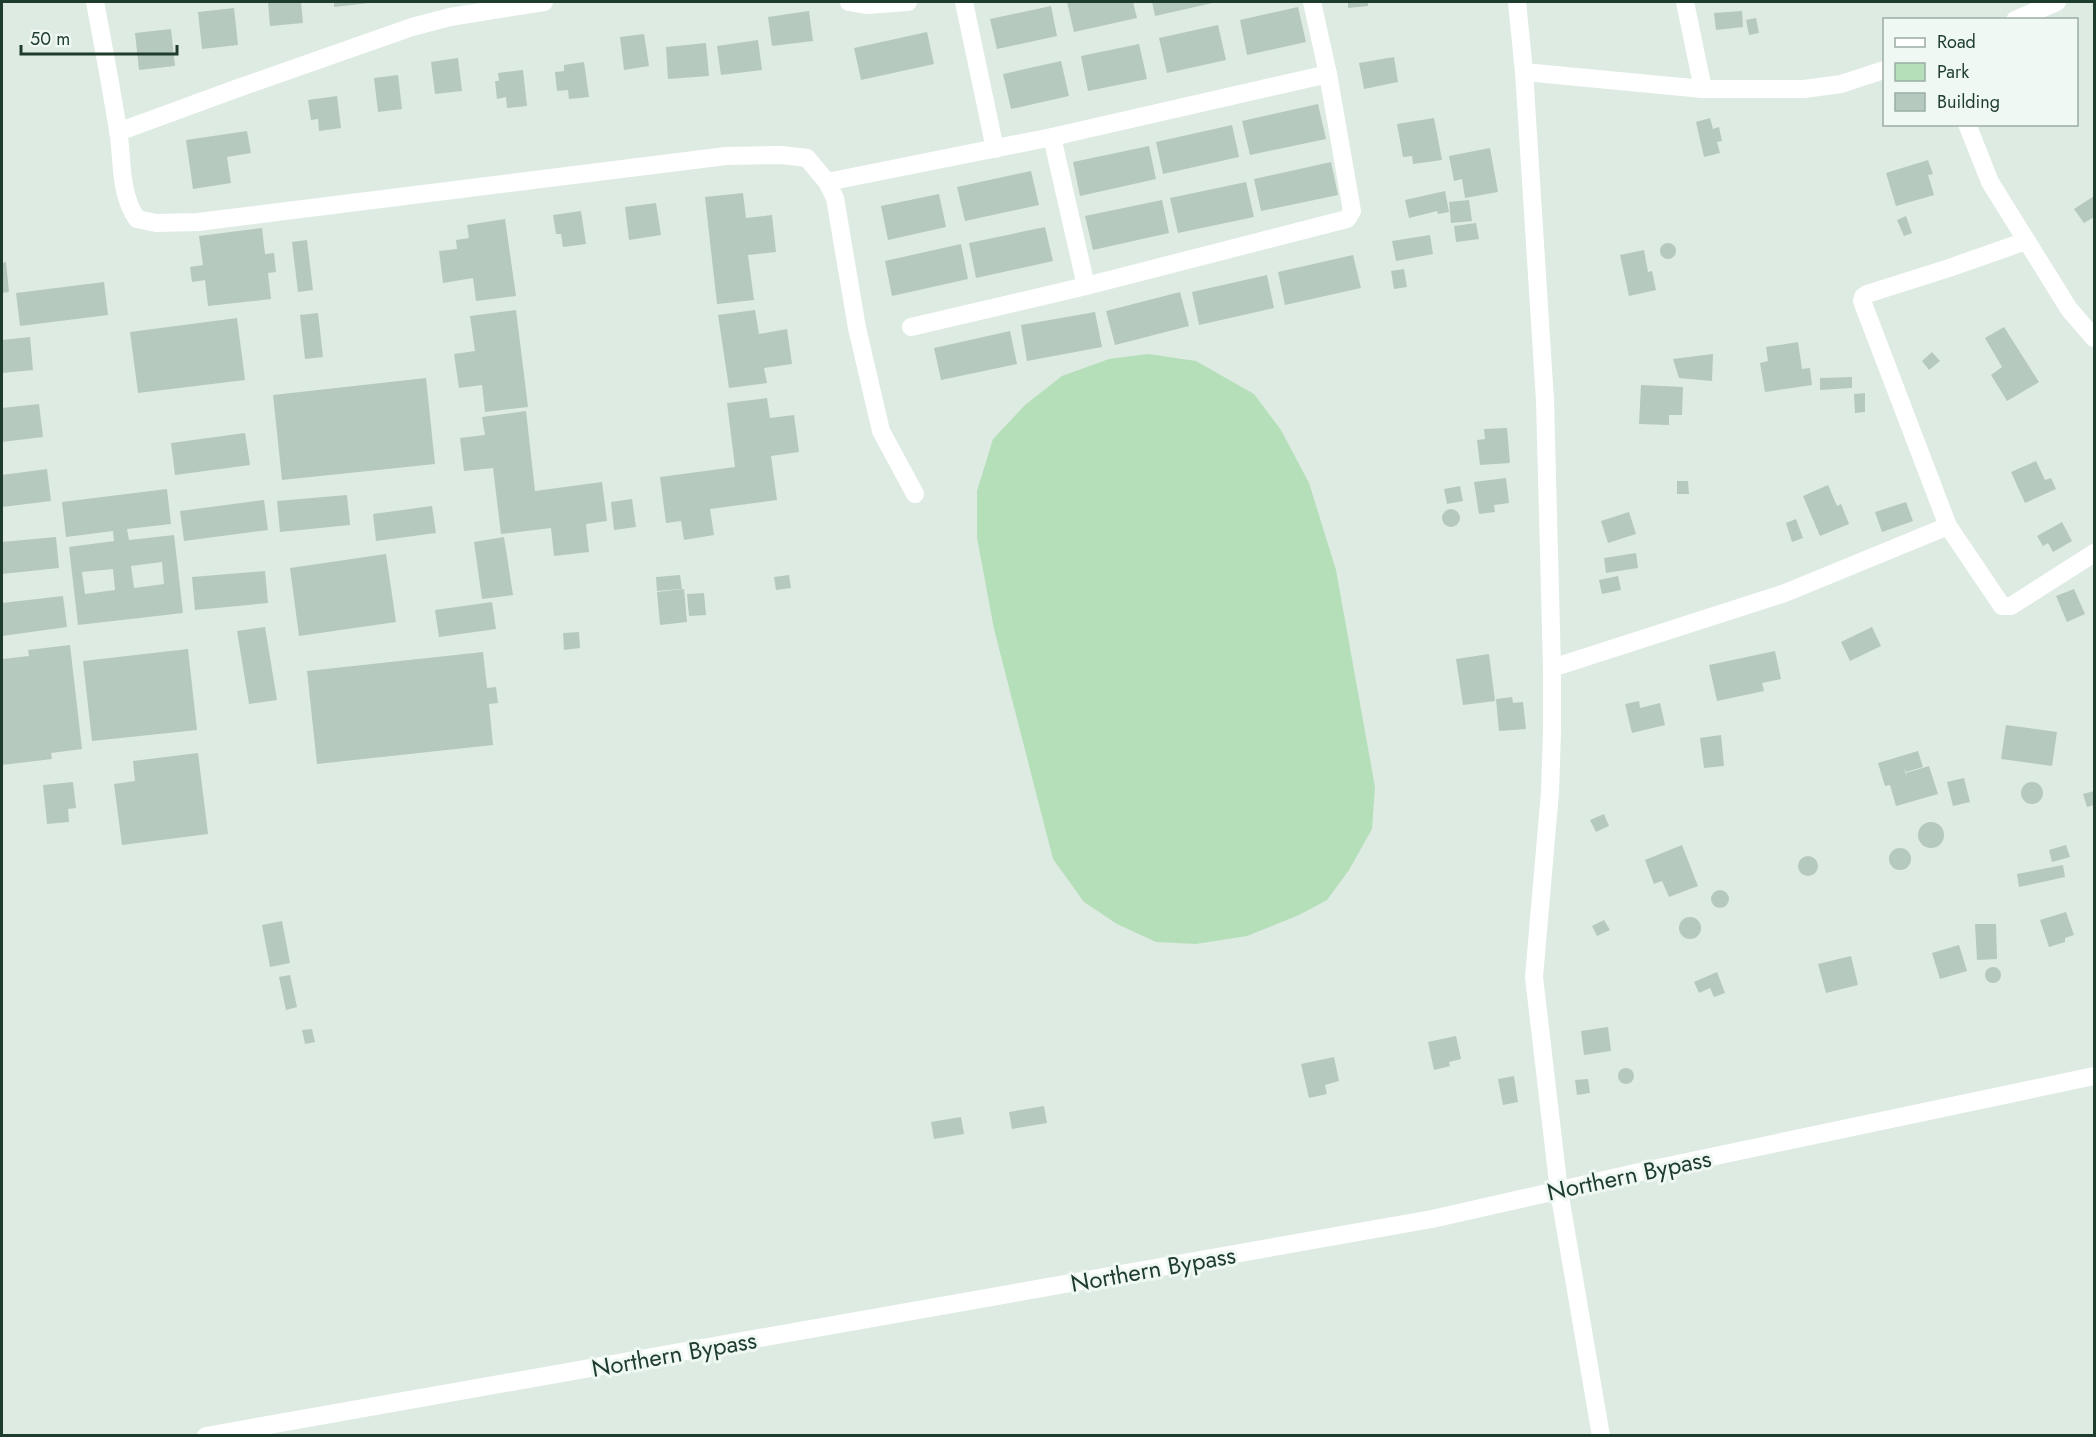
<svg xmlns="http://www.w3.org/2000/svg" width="2096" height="1437" font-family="Jost,sans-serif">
  <rect width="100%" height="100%" fill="#deebe3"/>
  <!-- green -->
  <path fill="#b5dfb8" d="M1148,354L1196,361L1254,394L1281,430L1309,483L1336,570L1375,787L1372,829L1349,870L1327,900L1299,915L1247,936L1196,944L1156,942L1117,924L1084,902L1053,859L994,629L977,538V491L993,439L1025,405L1062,376L1109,359Z"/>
  <!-- building -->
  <g fill="#b6c9be" fill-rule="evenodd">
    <path d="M268,2H301L303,23L270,26Z"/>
    <path d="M334,2H369V3L334,7Z"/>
    <path d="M1067,2H1133L1137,18L1074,32Z"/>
    <path d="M1152,2H1217L1155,16Z"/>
    <path d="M1348,2H1368V6L1348,8Z"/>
    <path d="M1051,6L1057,36L997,49L990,19Z"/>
    <path d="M1298,7L1306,42L1247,55L1240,20Z"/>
    <path d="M234,8L238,45L202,49L198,12Z"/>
    <path d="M809,11L813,41L772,46L768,17Z"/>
    <path d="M1742,11L1743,27L1716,30L1714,13Z"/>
    <path d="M1756,18L1759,33L1749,35L1746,20Z"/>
    <path d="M1218,25L1226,60L1167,73L1159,38Z"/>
    <path d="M171,29L175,66L139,70L135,33Z"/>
    <path d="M927,32L934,64L861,80L854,48Z"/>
    <path d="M644,34L649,66L624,70L620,37Z"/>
    <path d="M758,40L762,70L721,75L717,46Z"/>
    <path d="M706,43L709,76L668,79L666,47Z"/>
    <path d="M1139,44L1147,79L1088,91L1081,56Z"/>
    <path d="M1394,57L1398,82L1364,89L1359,63Z"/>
    <path d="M458,58L462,91L435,94L431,62Z"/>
    <path d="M1061,61L1069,96L1011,109L1003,74Z"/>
    <path d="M584,62L589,97L569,99L568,90L557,91L555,72L564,71V65Z"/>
    <path d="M523,70L527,106L507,108L506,97L497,99L495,81H499L498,73Z"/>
    <path d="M398,75L402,109L378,112L374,78Z"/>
    <path d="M337,96L341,128L319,131L318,119L311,120L308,100Z"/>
    <path d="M1318,104L1326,139L1250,155L1242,121Z"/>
    <path d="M1434,118L1442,160L1413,164L1412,156L1403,157L1397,124Z"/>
    <path d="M1710,118L1713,129L1719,127L1722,141L1717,142L1720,153L1704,157L1696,122Z"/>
    <path d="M1232,125L1239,157L1163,174L1156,142Z"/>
    <path d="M247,131L251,153L227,157L231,183L193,189L186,140Z"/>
    <path d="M1149,146L1156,179L1080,196L1073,162Z"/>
    <path d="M1490,148L1498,192L1465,198L1462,179L1454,181L1449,156Z"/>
    <path d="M1928,160L1933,174L1928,175L1934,195L1896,206L1886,173Z"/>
    <path d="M1331,162L1338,195L1261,211L1254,179Z"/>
    <path d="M1031,171L1039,205L965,221L957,187Z"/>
    <path d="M1246,182L1254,217L1178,233L1170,198Z"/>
    <path d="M1445,191L1449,212L1438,214L1437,211L1409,218L1405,200Z"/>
    <path d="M743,193L746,218L772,215L776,252L748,255L754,300L717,304L705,197Z"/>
    <path d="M939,194L946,227L888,240L881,206Z"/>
    <path d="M2094,196V217L2084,223L2074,209Z"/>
    <path d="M1162,200L1169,233L1093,250L1085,216Z"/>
    <path d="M1469,200L1472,221L1451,223L1449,202Z"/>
    <path d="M656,203L661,235L629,240L625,207Z"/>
    <path d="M581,211L586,244L563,247L561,234H556L553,215Z"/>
    <path d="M1906,216L1912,233L1904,236L1897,220Z"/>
    <path d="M505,219L516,296L476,301L473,278L443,283L439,251L457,249L456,240L469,238L467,225Z"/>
    <path d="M1476,223L1479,239L1456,242L1454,226Z"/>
    <path d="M1045,227L1053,261L976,278L969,243Z"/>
    <path d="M262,228L265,254L274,253L276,272L268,273L271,299L208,306L205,280L192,282L190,267L203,265L199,236Z"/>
    <path d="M1430,235L1433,254L1396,261L1392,241Z"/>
    <path d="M307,240L313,290L298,292L292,242Z"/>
    <circle cx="1668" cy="251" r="8"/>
    <path d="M961,244L968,279L892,296L885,261Z"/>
    <path d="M1644,250L1648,272L1652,271L1656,290L1629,296L1620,255Z"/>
    <path d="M1353,255L1361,288L1285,305L1278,272Z"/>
    <path d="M6,262L9,292L2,293V263Z"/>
    <path d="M1404,269L1407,287L1394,289L1391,271Z"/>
    <path d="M1267,275L1274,308L1199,325L1192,292Z"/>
    <path d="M104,282L108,315L20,326L16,293Z"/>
    <path d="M1180,292L1189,326L1115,345L1106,311Z"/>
    <path d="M516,310L528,407L485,412L482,385L459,388L454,354L475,351L470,316Z"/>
    <path d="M755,310L759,334L787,329L792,364L764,368L767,383L729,388L718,315Z"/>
    <path d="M1095,312L1102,347L1027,361L1021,325Z"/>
    <path d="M318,313L323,357L305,359L300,315Z"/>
    <path d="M237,318L245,380L138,393L130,332Z"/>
    <path d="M2004,327L2039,382L2007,401L1991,375L2002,367L1985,338Z"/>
    <path d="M1010,331L1017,364L941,380L934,348Z"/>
    <path d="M30,337L33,370L2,373V340Z"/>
    <path d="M1798,342L1802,369L1810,368L1812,385L1765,392L1760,363L1768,361L1766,347Z"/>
    <path d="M1932,352L1940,361L1929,370L1922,361Z"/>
    <path d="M1713,354L1712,381L1679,378L1673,359Z"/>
    <path d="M1852,377V388L1820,390V378Z"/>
    <path d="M426,378L435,464L282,480L273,395Z"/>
    <path d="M1641,385L1683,387L1682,415H1669V425L1639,424Z"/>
    <path d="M1865,393V412L1855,413L1854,394Z"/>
    <path d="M767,398L770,418L794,415L799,452L771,456L777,500L710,509L714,535L684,540L681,521L666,523L660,477L735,467L727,403Z"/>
    <path d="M39,404L43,437L2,442V408Z"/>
    <path d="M526,411L535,491L602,482L607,521L586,524L589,552L554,556L551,528L501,534L493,468L464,471L460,438L485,435L482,417Z"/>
    <path d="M1507,428L1510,463L1480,465L1477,440L1485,439L1484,429Z"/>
    <path d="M245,433L250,465L175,475L171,443Z"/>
    <path d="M2036,461L2045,480L2051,478L2056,489L2025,503L2011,472Z"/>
    <path d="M47,469L51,501L2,507V475Z"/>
    <path d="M1506,478L1509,503L1494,505L1495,512L1479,514L1474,482Z"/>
    <path d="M1677,481H1688L1689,494H1677Z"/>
    <path d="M1828,485L1837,506L1841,504L1849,524L1820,536L1803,496Z"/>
    <path d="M1460,486L1463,501L1447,504L1444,489Z"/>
    <path d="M167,489L171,524L127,529L129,540L174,535L183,613L78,625L69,547L114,541L113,531L66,537L62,502ZM162,562L164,584L134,588L131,566ZM113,569L115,590L85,594L82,572Z"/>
    <path d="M347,495L350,525L280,532L277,501Z"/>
    <path d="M632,499L636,527L614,530L611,502Z"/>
    <path d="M264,500L268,530L184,541L180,511Z"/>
    <path d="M1906,502L1913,521L1882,532L1875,512Z"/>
    <path d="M432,506L436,533L376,541L373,514Z"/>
    <circle cx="1451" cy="518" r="9"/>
    <path d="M1629,512L1636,534L1608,543L1601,521Z"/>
    <path d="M1796,519L1803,538L1792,542L1786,523Z"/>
    <path d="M2062,522L2072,541L2053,552L2048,543L2043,546L2037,536Z"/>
    <path d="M56,537L59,568L2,574V542Z"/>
    <path d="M504,537L513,595L482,599L474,542Z"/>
    <path d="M1636,553L1638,568L1606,573L1604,558Z"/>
    <path d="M386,554L396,622L299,636L290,568Z"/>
    <path d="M265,571L268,603L195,610L192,577Z"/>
    <path d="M680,575L682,589L657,591L656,577Z"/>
    <path d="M789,575L791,588L776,590L774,577Z"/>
    <path d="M1618,576L1621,590L1602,594L1599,580Z"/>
    <path d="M684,589L687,622L660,625L657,592Z"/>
    <path d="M2074,589L2085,614L2067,622L2056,596Z"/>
    <path d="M704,593L706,615L689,616L687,594Z"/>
    <path d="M63,596L67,627L2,636V603Z"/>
    <path d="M492,602L496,629L439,637L435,610Z"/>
    <path d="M265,627L277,700L249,704L237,631Z"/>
    <path d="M1872,627L1881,646L1850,661L1841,642Z"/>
    <path d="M579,632L580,648L564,650L563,633Z"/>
    <path d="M70,645L82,749L51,753L52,759L2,765V659L29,656L28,650Z"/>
    <path d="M188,649L197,730L92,741L83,661Z"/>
    <path d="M1775,651L1781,679L1762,683L1764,691L1717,701L1709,665Z"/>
    <path d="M483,652L487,688L496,687L498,703L489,704L493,745L317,764L307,671Z"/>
    <path d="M1489,654L1495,701L1463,705L1456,659Z"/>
    <path d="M1512,697L1513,703L1523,702L1526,729L1499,731L1496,699Z"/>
    <path d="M1639,701L1640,708L1660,703L1665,725L1632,733L1625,704Z"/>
    <path d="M2006,725L2057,732L2052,766L2001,759Z"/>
    <path d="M1721,735L1724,766L1704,768L1700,738Z"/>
    <path d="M1918,751L1923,767L1906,772L1904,768L1907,778L1906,773L1929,766L1938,794L1896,806L1890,785L1885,786L1878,763Z"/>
    <path d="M198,753L208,834L122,845L114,784L135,781L133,761Z"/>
    <path d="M1964,778L1970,802L1953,806L1947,782Z"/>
    <circle cx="2032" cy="793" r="11"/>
    <path d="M73,782L76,808L68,809L69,822L47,824L43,785Z"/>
    <path d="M2094,791V805L2087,807L2083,794Z"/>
    <path d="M1604,814L1609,826L1596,832L1590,820Z"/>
    <circle cx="1931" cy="835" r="13"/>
    <path d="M1682,845L1698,886L1669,897L1662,881L1654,884L1645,860Z"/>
    <path d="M2066,845L2070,857L2052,862L2049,850Z"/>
    <circle cx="1900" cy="859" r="11"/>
    <circle cx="1808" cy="866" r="10"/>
    <path d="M2063,865L2065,877L2019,887L2017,874Z"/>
    <circle cx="1720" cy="899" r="9"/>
    <path d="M2066,912L2074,935L2065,938V942L2049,947L2040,920Z"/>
    <circle cx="1690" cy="928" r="11"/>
    <path d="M1604,920L1610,930L1597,936L1592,926Z"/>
    <path d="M282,921L290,963L270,967L262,925Z"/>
    <path d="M1975,924H1996L1997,959L1977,960Z"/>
    <path d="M1959,945L1967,971L1940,979L1932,953Z"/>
    <path d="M1851,956L1858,985L1826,993L1818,964Z"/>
    <circle cx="1993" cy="975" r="8"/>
    <path d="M1717,972L1725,993L1714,997L1710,988L1699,993L1694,982Z"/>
    <path d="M290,975L297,1007L286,1010L279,977Z"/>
    <path d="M1608,1027L1611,1051L1584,1055L1581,1031Z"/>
    <path d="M312,1029L315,1042L305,1044L302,1030Z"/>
    <path d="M1456,1036L1461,1059L1449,1062L1450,1066L1434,1070L1428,1042Z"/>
    <path d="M1334,1057L1339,1081L1325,1085L1327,1094L1309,1098L1301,1064Z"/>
    <circle cx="1626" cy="1076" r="8"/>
    <path d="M1514,1076L1518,1102L1503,1105L1498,1079Z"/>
    <path d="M1588,1079L1590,1093L1577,1095L1575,1080Z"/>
    <path d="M1044,1106L1047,1123L1012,1129L1009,1112Z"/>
    <path d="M961,1117L964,1134L934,1139L931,1122Z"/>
  </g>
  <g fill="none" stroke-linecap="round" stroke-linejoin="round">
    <!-- minor -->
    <g stroke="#fff" stroke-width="18">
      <path d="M95,2C103,44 111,87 118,130C123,159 119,194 137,219L156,223L198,222L726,156L782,155L807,158L827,182L835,198L857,328L881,431L915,494"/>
      <path d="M849,2L866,5L908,2"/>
      <path d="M964,2L995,149"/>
      <path d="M1517,2L1524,72L1545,400L1552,668V732L1550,792L1534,977L1559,1191L1601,1436"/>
      <path d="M2015,20L2057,2"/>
      <path d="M1524,72L1703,89L1685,2"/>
      <path d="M1703,89H1804L1841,84L1884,70"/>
      <path d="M1967,124L1990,182L2069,309L2094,338"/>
      <path d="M118,132L241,87L412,27L450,17L544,2"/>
      <path d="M1052,137L1086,286"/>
      <path d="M827,182L1052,137L1328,74"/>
      <path d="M911,327L1086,286L1347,219L1352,211L1328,74L1312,2"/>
      <path d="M1948,526L2002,606H2011L2094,553"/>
      <path d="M1552,668L1785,593L1948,526L1862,301L1863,297L1867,294L1949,268L2026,241"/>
      <path d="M206,1436L1432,1219L1635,1173L2094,1076"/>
    </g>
  </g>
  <g text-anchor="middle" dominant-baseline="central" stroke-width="6" stroke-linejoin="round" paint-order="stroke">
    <!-- street labels -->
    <g font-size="24" fill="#1e3c2e" stroke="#eff8f2">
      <text transform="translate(1629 1175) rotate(-12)">Northern Bypass</text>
      <text transform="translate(1153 1269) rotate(-10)">Northern Bypass</text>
      <text transform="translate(674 1354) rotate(-10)">Northern Bypass</text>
    </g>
  </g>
  <!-- border -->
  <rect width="2096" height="1437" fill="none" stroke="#1e3c2e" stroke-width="6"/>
  <!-- legend -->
  <rect x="1883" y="18" width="195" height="108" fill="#eff8f2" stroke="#9bada4" stroke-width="1.5"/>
  <rect x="1895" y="38" width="30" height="9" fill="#ffffff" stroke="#9bada4" stroke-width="1.5"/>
  <text x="1937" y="48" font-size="18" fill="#1e3c2e">Road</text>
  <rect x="1895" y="63" width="30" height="18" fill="#b5dfb8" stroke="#9bada4" stroke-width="1.5"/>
  <text x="1937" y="78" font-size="18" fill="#1e3c2e">Park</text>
  <rect x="1895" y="93" width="30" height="18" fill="#b6c9be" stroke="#9bada4" stroke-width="1.5"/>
  <text x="1937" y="108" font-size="18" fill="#1e3c2e">Building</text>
  <!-- scale -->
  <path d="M21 45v9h156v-9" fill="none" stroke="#1e3c2e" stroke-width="3"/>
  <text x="30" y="45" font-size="18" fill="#1e3c2e" stroke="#eff8f2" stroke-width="4.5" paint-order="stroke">50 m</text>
</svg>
